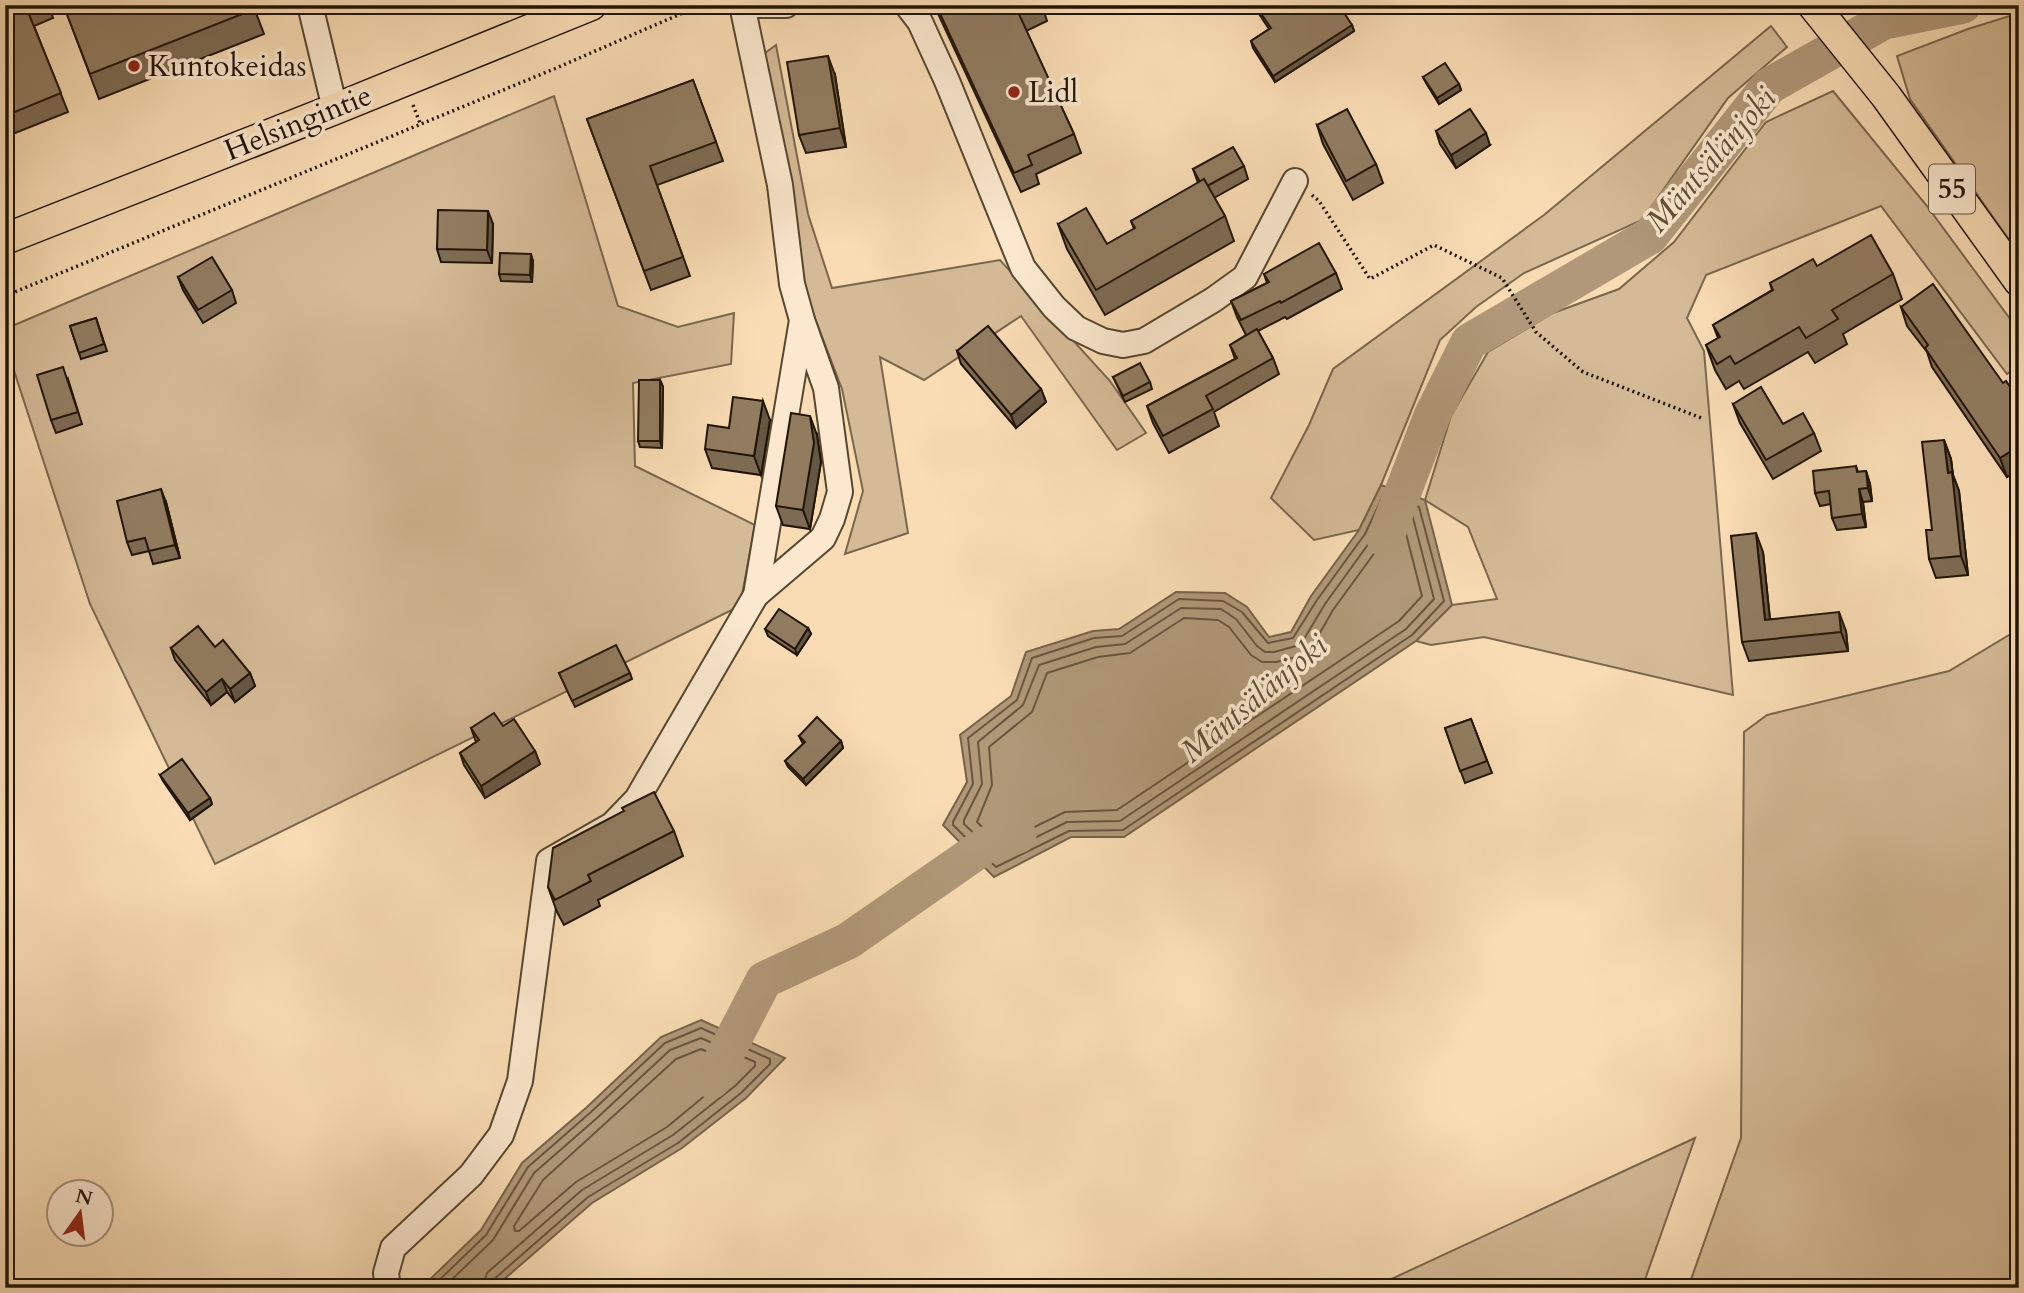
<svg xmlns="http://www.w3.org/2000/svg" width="2024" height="1293" font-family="Cardo,serif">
  <rect width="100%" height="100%" fill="#f9dcb4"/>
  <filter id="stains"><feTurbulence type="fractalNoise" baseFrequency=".00286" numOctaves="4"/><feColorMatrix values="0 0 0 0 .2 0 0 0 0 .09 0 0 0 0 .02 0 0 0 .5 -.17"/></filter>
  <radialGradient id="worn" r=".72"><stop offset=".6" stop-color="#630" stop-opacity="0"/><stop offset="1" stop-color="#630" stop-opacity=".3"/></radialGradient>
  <!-- green -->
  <g fill="#d4ba96" stroke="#7a674d" stroke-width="2">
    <path d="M2019,13V254L1910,99L1897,56L1968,29Z"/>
    <path d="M1771,26L1787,47L1728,98L1642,220L1524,273L1476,307L1440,340L1381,485L1359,530L1314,540L1271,498L1309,425L1333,369L1544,215Z"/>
    <path d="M776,45L808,214L832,288L1000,260L1110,381L1146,433L1117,450L1021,316L924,380L880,357L908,533L845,554L863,491L842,389L808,300L761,56Z"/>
    <path d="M1833,91L1927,206L2019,331V365L2007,374L1881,206L1706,275L1687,318L1704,351L1733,695L1484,637L1431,645L1416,641L1452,605L1497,599L1468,527L1425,500L1451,416L1488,352L1553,313L1619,289L1674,242L1766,122Z"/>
    <path d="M554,96L618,306L678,327L734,313L731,364L633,383L635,466L755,525L740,606L215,864L90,604L5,343V329Z"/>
    <path d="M2019,629V1288H1688L1741,1138L1744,732L1767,715L1949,671Z"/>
    <path d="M1695,1138L1642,1288H1372Z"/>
  </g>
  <!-- water -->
  <g fill="#b09878" stroke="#77634a" stroke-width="2">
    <path d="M1381,485L1425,500L1452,605L1416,641L1124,837H1071L994,877L943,825L967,782L960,735L1011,696L1026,652L1093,631L1119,629L1176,592L1225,593L1247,607L1269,637L1291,632L1311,596L1359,530Z"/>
    <path d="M701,1020L785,1058L746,1098L682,1148L592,1203L494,1288H421L481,1230L522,1163L587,1107L661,1037Z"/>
  </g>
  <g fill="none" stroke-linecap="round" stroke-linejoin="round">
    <!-- shore -->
    <g stroke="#68563e" stroke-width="2">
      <path d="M1388,495L1419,507L1444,601L1412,635L1123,830L1069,831L996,867L953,825V822L973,784L968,738L1017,700L1032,658L1094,638L1122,636L1179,599L1223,601L1242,612L1268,643L1293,638L1317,600L1365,534L1383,496Z"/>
      <path d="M1392,506L1412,514L1434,599L1406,629L1120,821L1067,822L998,856L964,824V820L982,784L978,742L1023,705L1039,665L1096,647L1125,644L1181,608L1221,609L1236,619L1257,646L1265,652H1274L1296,646L1304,639L1325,604L1372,539L1388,507Z"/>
      <path d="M1397,519L1403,522L1422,596L1399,621L1117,810L1065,812L1000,844L977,822L992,785L989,747L1032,712L1047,673L1098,657L1130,653L1184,618L1218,620L1229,627L1251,655L1262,662H1276L1300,656L1313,645L1333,610L1381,544L1393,520Z"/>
      <path d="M701,1049L735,1064L737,1069L667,1127L576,1182L519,1231H515L514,1226L543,1180L676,1059Z"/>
      <path d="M431,1288L486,1235L528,1167L591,1112L665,1043L701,1028L770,1059V1064L741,1093L678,1143L588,1197L493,1280L490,1288"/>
      <path d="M443,1288L493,1240L534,1173L597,1118L670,1050L701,1038L755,1062V1066L735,1086L673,1135L582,1190L487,1273L482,1288"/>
    </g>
    <!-- river -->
    <g stroke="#b09878" stroke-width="37">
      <path d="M1385,539L1432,416L1469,342L1650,236L1769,86L1884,21L1963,5"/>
      <path d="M712,1080L764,980L848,941L986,845L1018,835"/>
    </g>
    <defs>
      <g id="minor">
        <path d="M310,5L335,109"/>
        <path d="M753,5H786"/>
        <path d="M907,5L920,22L947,81L1023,268L1054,307L1076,328L1103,341L1123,345L1144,341L1213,300L1245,277L1295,181"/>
        <path d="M756,595L823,538L832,519L840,492L826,388L803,323"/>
        <path d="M388,1288L386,1273L393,1248L471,1175L501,1135L520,1081L549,861L612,825L637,799L756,595L802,320L792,284L780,185L742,5"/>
      </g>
      <g id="major">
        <path d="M1813,5L1886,96L2019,281"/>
        <path d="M5,239L335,109L591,5"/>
      </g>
    </defs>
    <!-- minor casing -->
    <use href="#minor" stroke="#574630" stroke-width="28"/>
    <!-- major casing -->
    <use href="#major" stroke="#211404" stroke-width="33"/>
    <!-- path -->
    <g stroke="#211404" stroke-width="3.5" stroke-dasharray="2 3.5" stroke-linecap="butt">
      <path d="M413,105L420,123"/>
      <path d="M1312,195L1319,201L1370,279L1434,245L1502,278L1536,332L1583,372L1704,419"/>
      <path d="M5,296L554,69L701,5"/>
    </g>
    <!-- minor -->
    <use href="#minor" stroke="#fbe8ce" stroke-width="24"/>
    <!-- major -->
    <use href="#major" stroke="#f9dcb4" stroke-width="30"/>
  </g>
  <!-- wall -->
  <g fill="#7d6b53" stroke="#211404" stroke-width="2">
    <path d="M5,5H49L53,18L34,26L68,112L5,137Z"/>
    <path d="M253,5L264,34L99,99L65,9Z"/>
    <path d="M934,5H1042L1047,21L1026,31L1074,134L1081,153L1036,174L1039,184L1021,192Z"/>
    <path d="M1253,5H1286L1293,14L1352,25L1354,31L1275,82L1253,48L1251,41L1269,29Z"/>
    <path d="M835,75L846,147L806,153L799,135Z"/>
    <path d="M1423,77L1459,84L1461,90L1439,104L1426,83Z"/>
    <path d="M693,80L723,161L657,185L690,276L651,290L587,119Z"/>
    <path d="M1317,125L1376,164L1383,183L1353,200L1323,144Z"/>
    <path d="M1436,131L1490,145L1456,168L1440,144Z"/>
    <path d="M1244,166L1248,179L1214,198L1225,216L1234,241L1105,315L1067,249L1058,224L1107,244L1134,229L1131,221L1198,183L1193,169Z"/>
    <path d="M493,224L492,263L441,262L437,249Z"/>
    <path d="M533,261L532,282L501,281L499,274Z"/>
    <path d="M1817,266L1893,274L1902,299L1843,334L1847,344L1815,363L1808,352L1744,389L1739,381L1726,389L1715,370L1706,345L1718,338L1713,325L1772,290L1770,283Z"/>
    <path d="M1336,273L1342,289L1287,319L1285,317L1258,331L1273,358L1279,374L1214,412L1219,426L1169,453L1153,423L1147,406L1235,359L1230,345L1246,335L1237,317L1231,301L1267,283L1264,274Z"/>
    <path d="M178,277L232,290L236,303L203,323L183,290Z"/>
    <path d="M1901,307L2003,383L2019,400V469L2007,477L1932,367L1927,352L1907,326Z"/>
    <path d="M96,318L107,351L81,359L70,326Z"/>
    <path d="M957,351L1041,389L1046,402L1016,428L961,364Z"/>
    <path d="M1113,377L1150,382L1152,389L1125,402Z"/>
    <path d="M68,379L82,424L56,433L51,420Z"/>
    <path d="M660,380L663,387L662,448L640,447L638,441Z"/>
    <path d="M1733,404L1783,424L1814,433L1821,451L1773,479L1740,423Z"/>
    <path d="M770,420L761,475L712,468L705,449L729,428Z"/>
    <path d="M817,435L821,462L810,529L783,525L776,506Z"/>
    <path d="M1944,440L1951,459L1953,475L1959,491L1968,575L1936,578L1929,559Z"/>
    <path d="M1856,466L1858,472L1866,471L1870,484L1872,501L1863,502L1866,527L1837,530L1832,518L1831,504L1820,506L1815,493Z"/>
    <path d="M166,502L180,558L153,564L149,551L132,555L127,542Z"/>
    <path d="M1763,552L1770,619L1846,631L1848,651L1749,661L1742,642Z"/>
    <path d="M808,628L811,634L797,655L768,636L765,629Z"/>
    <path d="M171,648L250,673L255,686L235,702L227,692L211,705L175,660Z"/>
    <path d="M559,673H630L632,679L575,707Z"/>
    <path d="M1471,719L1492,773L1465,783L1445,728Z"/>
    <path d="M503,726L535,751L540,764L485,798L464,765L460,753L476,742L471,728Z"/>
    <path d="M799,736L841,741L843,748L806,785L788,767L785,761L803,744Z"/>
    <path d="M160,775L210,798L212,804L190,820L163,781Z"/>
    <path d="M674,831L683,856L598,900L600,906L564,925L557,912L548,887Z"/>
  </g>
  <!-- shaded-wall -->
  <g fill="#665743" stroke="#211404" stroke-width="2">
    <path d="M1352,25L1354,31L1275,82L1273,76Z"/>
    <path d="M828,56L835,75L846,147L840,128Z"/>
    <path d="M1459,84L1461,90L1439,104L1437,98Z"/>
    <path d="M1486,133L1490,145L1456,168L1451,155Z"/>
    <path d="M488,211L493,224L492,263L487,250Z"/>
    <path d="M531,254L533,261L532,282L530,275Z"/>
    <path d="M660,380L663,387L662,448L660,441Z"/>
    <path d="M1041,389L1046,402L1016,428L1011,415Z"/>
    <path d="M763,401L770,420L761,475L754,456Z"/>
    <path d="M810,416L817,435L821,462L810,529L803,510Z"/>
    <path d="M1944,440L1951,459L1953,475L1959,491L1968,575L1961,556L1948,473Z"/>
    <path d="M2019,446V469L2007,477L2000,458Z"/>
    <path d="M1866,471L1870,484L1872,501L1868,488Z"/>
    <path d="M161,489L166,502L180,558L175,545Z"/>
    <path d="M1859,489L1863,502L1866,527L1862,514Z"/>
    <path d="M1756,533L1763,552L1772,639L1765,620Z"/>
    <path d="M1839,612L1846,631L1848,651L1841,632Z"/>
    <path d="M808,628L811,634L797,655L795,649Z"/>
    <path d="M250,673L255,686L235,702L230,689Z"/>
    <path d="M222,679L227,692L211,705L206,692Z"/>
    <path d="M841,741L843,748L806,785L803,779Z"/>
    <path d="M535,751L540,764L485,798L481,786Z"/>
    <path d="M210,798L212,804L190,820L188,813Z"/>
  </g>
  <!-- building -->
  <g fill="#917c60" stroke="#211404" stroke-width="2">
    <path d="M5,5H32L26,7L61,93L5,116Z"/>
    <path d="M75,5H253L255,9L90,74L65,9Z"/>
    <path d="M936,5H1034L1018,12L1074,134L1028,155L1032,165L1014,173Z"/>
    <path d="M1255,5H1286L1293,14L1306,5H1339L1352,25L1273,76L1251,41L1271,28Z"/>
    <path d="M828,56L840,128L799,135L787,62Z"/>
    <path d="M1445,63L1459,84L1437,98L1423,77Z"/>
    <path d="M693,80L716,142L650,166L683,257L644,271L587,119Z"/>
    <path d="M1347,109L1376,164L1346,181L1317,125Z"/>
    <path d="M1470,109L1486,133L1451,155L1436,131Z"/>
    <path d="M1233,147L1244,166L1207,186L1204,179L1200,182L1193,169Z"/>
    <path d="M1204,179L1225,216L1096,290L1058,224L1086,208L1107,244L1135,228L1131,221Z"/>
    <path d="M438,210L488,211L487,250L437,249Z"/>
    <path d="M1871,235L1893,274L1832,310L1838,319L1806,338L1799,327L1735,364L1730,356L1717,364L1706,345L1720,337L1713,325L1773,290L1770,283L1813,259L1817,266Z"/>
    <path d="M1319,243L1336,273L1281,303L1280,301L1241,320L1231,301L1269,282L1264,274Z"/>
    <path d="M500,253L531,254L530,275L499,274Z"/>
    <path d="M212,257L232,290L198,310L178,277Z"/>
    <path d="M1933,284L2003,383L2006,381L2019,400V446L2000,458L1925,348L1928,345L1901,307Z"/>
    <path d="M96,318L104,344L79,353L70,326Z"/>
    <path d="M988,326L1041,389L1011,415L957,351Z"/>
    <path d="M1257,329L1273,358L1206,396L1213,409L1163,436L1147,406L1237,358L1230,345Z"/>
    <path d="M1140,363L1150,382L1123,396L1113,377Z"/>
    <path d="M63,367L78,412L51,420L37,375Z"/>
    <path d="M639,380H660V441H638Z"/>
    <path d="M1761,387L1783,424L1803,413L1814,433L1766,460L1733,404Z"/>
    <path d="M733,397L763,401L754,456L705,449L708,425L729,428Z"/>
    <path d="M791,413L810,416L814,443L803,510L776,506Z"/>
    <path d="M1944,440L1948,473L1952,472L1961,556L1929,559L1926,530H1932L1922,442Z"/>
    <path d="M1856,466L1857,472L1866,471L1868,488L1859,489L1862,514L1832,518L1829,491L1815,493L1813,471Z"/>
    <path d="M161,489L175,545L149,551L145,538L127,542L117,501Z"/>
    <path d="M1756,533L1765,620L1839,612L1841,632L1742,642L1731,536Z"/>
    <path d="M779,609L808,628L795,649L765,629Z"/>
    <path d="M198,626L215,647L223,640L250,673L230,689L222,679L206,692L171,648Z"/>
    <path d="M616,645L630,673L572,701L559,673Z"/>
    <path d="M494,713L503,726L514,719L535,751L481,786L460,753L479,740L471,728Z"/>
    <path d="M817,717L841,741L803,779L785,761L805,742L799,736Z"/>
    <path d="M1471,719L1487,761L1460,771L1445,728Z"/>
    <path d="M182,759L210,798L188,813L160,775Z"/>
    <path d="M654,792L674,831L588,875L591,881L555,900L548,887L553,848L624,811L622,808Z"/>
  </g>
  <!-- markers -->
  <g fill="#8f2418" stroke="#fbe8ce" stroke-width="2.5">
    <circle cx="134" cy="66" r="7"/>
    <circle cx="1014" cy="92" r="7"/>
  </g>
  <g text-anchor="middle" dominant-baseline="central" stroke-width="7" stroke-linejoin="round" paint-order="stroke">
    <!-- shield labels -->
    <rect fill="#fbe8ce" stroke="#625441" stroke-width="2" x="1929" y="164.5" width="46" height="49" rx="5"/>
    <g font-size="28" font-weight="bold" fill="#211404">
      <text x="1952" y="189">55</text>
    </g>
    <!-- poi labels -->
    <g font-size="30" fill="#211404" stroke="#fbe8ce" text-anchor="start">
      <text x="148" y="66">Kuntokeidas</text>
      <text x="1028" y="92">Lidl</text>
    </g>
    <!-- street labels -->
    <g font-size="30" fill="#211404" stroke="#fbe8ce">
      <text transform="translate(298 123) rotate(-22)">Helsingintie</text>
    </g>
    <!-- water labels -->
    <g font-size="32" font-style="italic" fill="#614f38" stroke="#fbe8ce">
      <text transform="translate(1711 160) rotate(-49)">Mäntsälänjoki</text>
      <text transform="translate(1254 699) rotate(-40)">Mäntsälänjoki</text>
    </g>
  </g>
  <!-- margin -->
  <rect width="2024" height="1293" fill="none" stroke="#f9dcb4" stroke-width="28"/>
  <rect x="7" y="7" width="2010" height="1279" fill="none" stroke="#211404" stroke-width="3.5"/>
  <rect x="14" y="14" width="1996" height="1265" fill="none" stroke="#211404" stroke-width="2"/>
  <!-- north arrow -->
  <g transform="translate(80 1213) rotate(14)"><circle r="33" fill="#fbe8ce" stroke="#a4937d" stroke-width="2"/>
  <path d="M0-5L12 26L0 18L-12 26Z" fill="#8f2418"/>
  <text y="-10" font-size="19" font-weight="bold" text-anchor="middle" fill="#211404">N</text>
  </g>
  <rect width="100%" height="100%" filter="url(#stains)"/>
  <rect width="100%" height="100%" fill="url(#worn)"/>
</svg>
